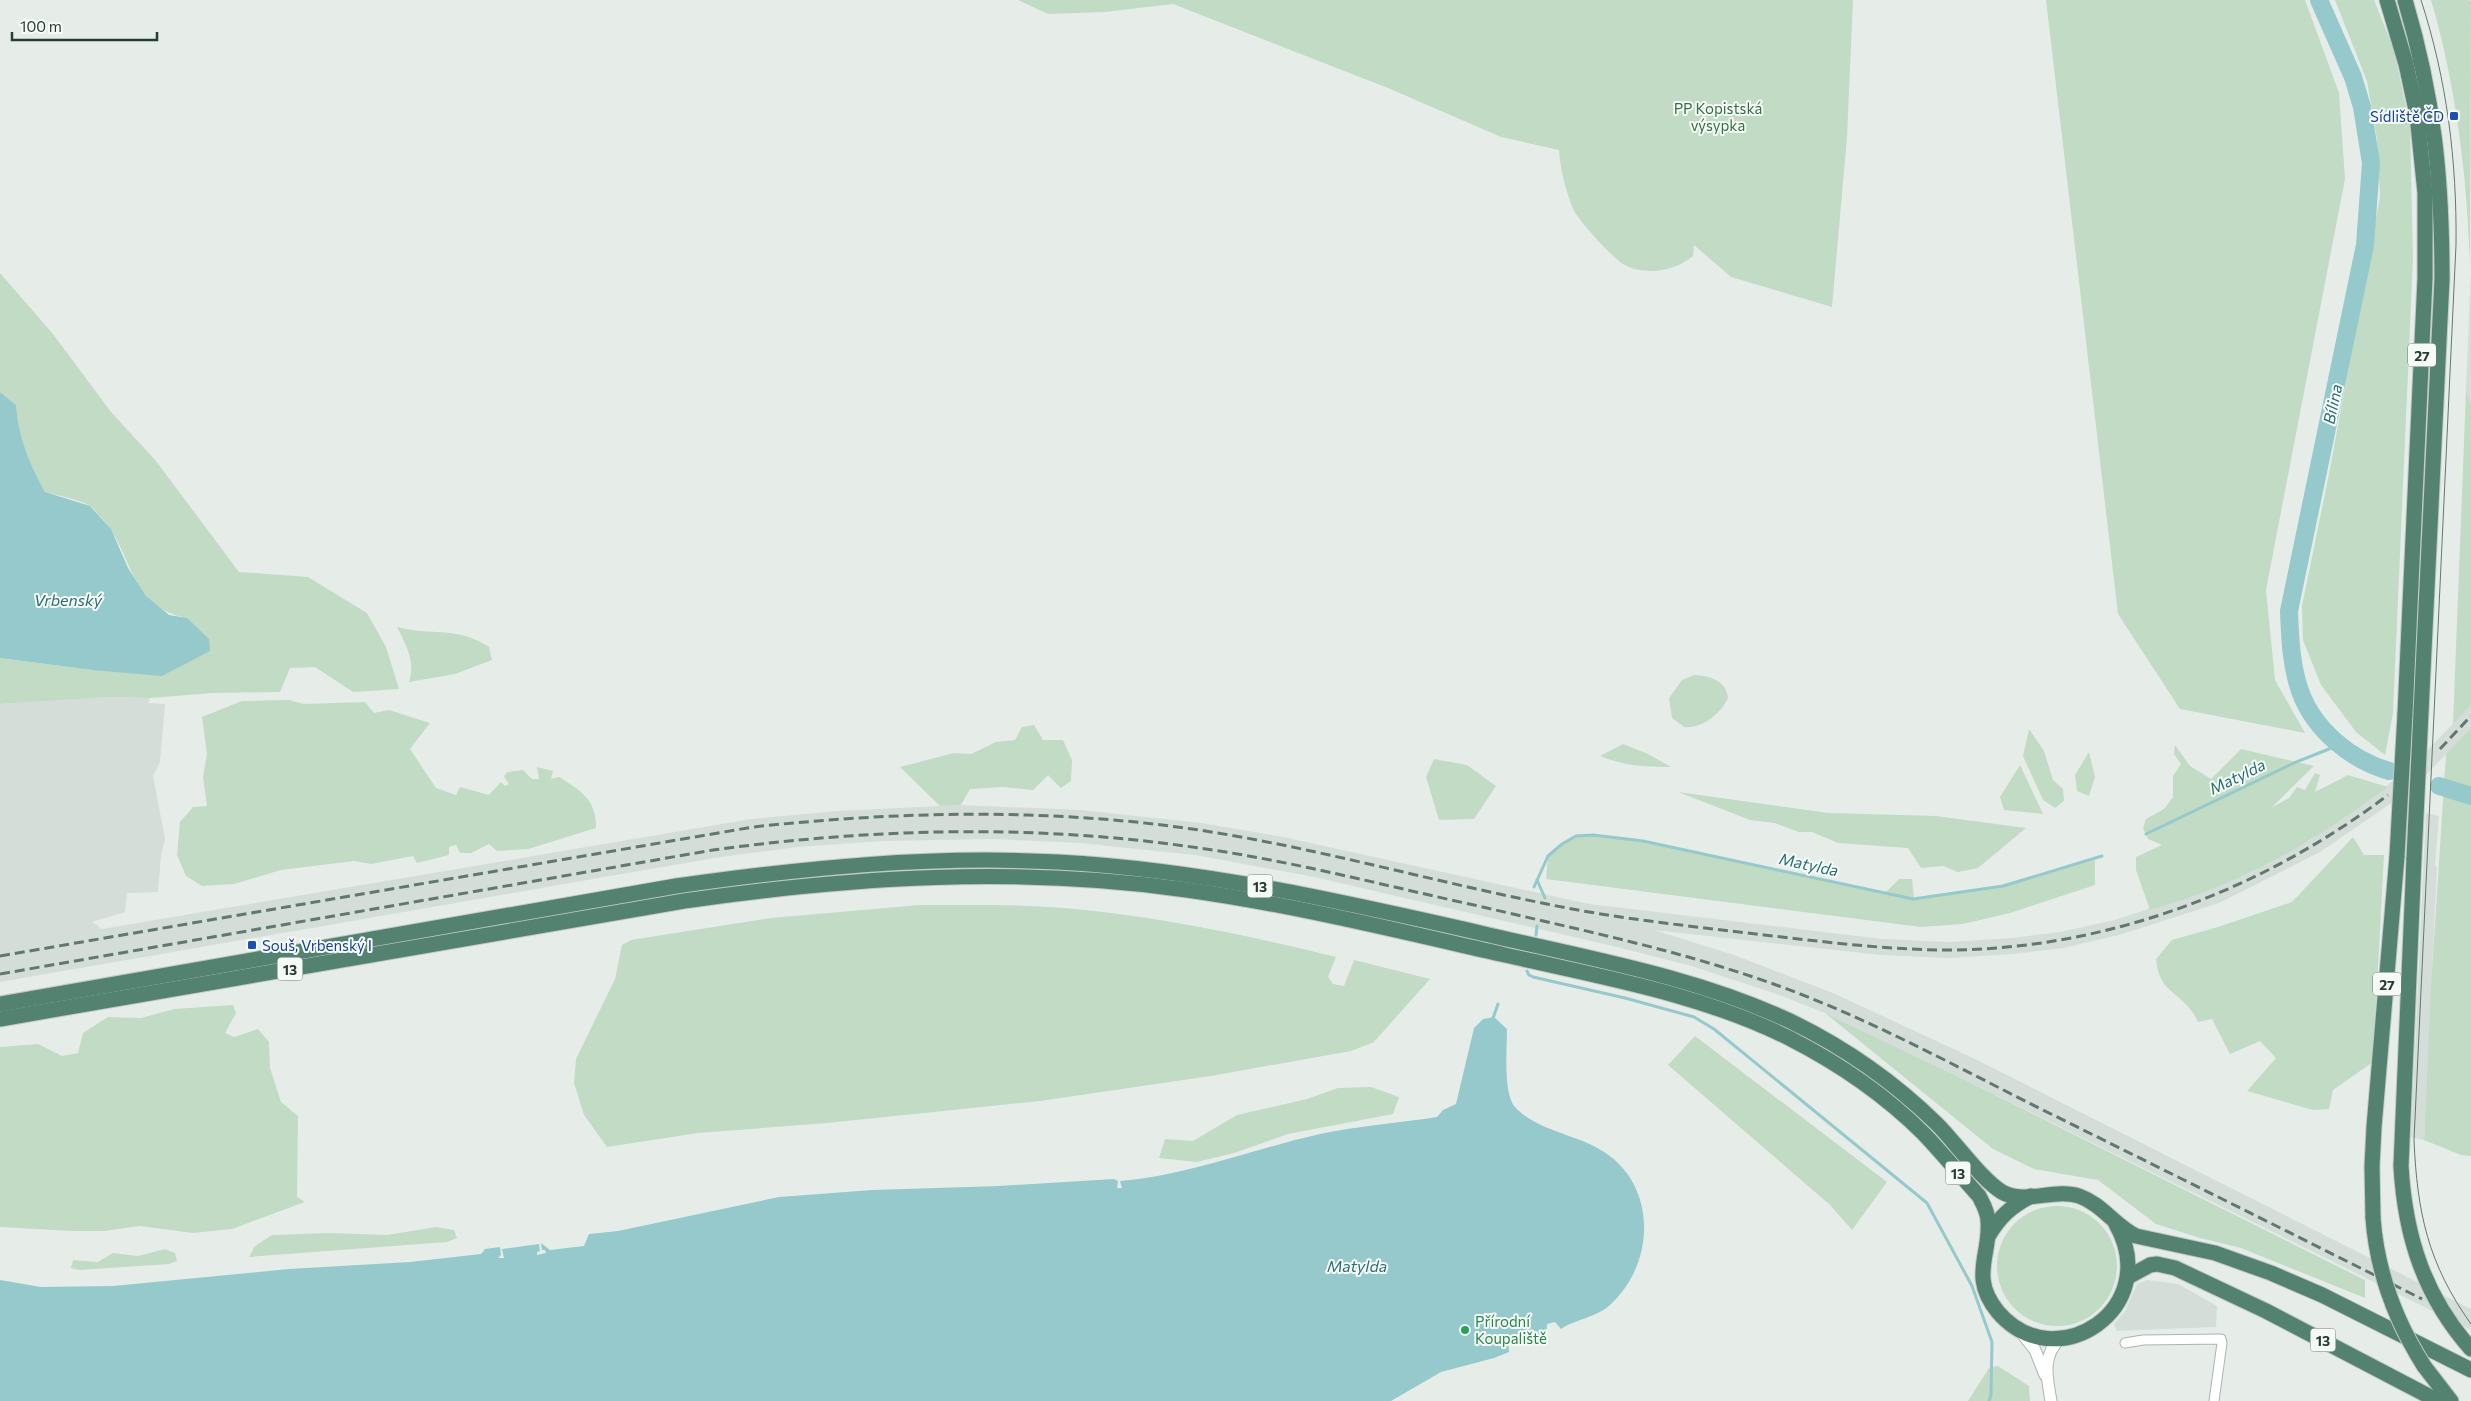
<svg xmlns="http://www.w3.org/2000/svg" width="2471" height="1401" font-family="Commissioner,sans-serif">
  <rect width="100%" height="100%" fill="#e6ede9"/>
  <!-- built -->
  <g fill="#d4ddd8">
    <path d="M2471,268V405L2466,390Z"/>
    <path d="M110,697L150,698L148,703L165,704L160,762L153,776L165,839L161,855L158,892L127,893L125,912L92,922L102,929L752,819L836,811L961,805L1081,810L1201,823L1283,837L1589,904L1882,939L1949,942L2012,938L2060,932L2115,920L2212,888L2312,839L2378,793L2416,762L2471,705V728L2427,774L2387,806L2320,852L2219,903L2119,935L2063,948L2014,954L1950,958L1881,955L1654,930L1734,955L1833,993L1973,1058L2471,1309V1330L1963,1079L1825,1013L1777,994L1688,965L1613,946L1314,877L1195,855L1080,843L994,839L883,841L797,847L714,858L0,982V704Z"/>
    <path d="M2426,813L2439,816L2435,865L2437,867L2424,1140L2411,1137Z"/>
    <path d="M2147,1280L2178,1284L2217,1306L2216,1327L2117,1331L2114,1324L2125,1311L2137,1284Z"/>
  </g>
  <!-- green -->
  <g fill="#c1dbc5">
    <path d="M1018,0H1853L1847,137L1832,307L1731,277L1694,245L1693,256C1676,271 1645,276 1625,265C1614,260 1578,220 1573,209C1566,191 1560,169 1559,150L1501,137L1388,88L1173,4L1105,12L1048,14Z"/>
    <path d="M2046,0H2305L2339,93L2345,179L2266,590L2275,680L2305,733L2180,709L2118,614Z"/>
    <path d="M2335,0H2374L2394,50L2410,126L2413,258L2393,713L2385,755L2356,732L2321,685L2303,640L2302,606L2330,469L2380,197L2377,139L2367,81Z"/>
    <path d="M2431,0H2470L2471,3L2470,269C2468,182 2456,84 2431,0Z"/>
    <path d="M0,273L53,334L111,412L156,461L239,572L308,577L367,613L386,647L399,689L353,692L315,667L290,668L280,692L212,693L150,698L110,697L0,704V658L92,670L188,660L210,651L187,618C128,607 134,553 101,517C97,514 94,508 90,506C78,499 59,496 45,492C29,462 19,439 16,405L0,392Z"/>
    <path d="M2466,390L2471,405V705L2453,724Z"/>
    <path d="M397,627C430,636 458,626 489,647L492,660L455,674L409,682C416,662 406,645 397,627Z"/>
    <path d="M1694,675C1710,676 1726,680 1728,698C1721,714 1701,729 1684,727L1672,718L1669,698L1682,680Z"/>
    <path d="M289,700L304,704L365,702L374,713L389,710L430,723L410,749L436,788L456,795L460,787L489,795L501,782L505,786L509,784L504,777L507,772L523,770L532,779H539L537,767L553,771L551,779L559,777C580,790 597,800 596,828L528,849L497,851L489,844L471,853H460L456,845L449,847V855L417,863L413,856L371,864L354,861L281,870L234,884L202,886L186,876L177,855L180,822L193,807L207,806L203,777L207,754L202,717L242,701Z"/>
    <path d="M1034,725L1043,740H1063L1072,760L1071,781L1061,788L1048,775L1033,790L1003,787L970,789L961,805L940,806L900,767L954,753L971,754L996,742L1015,740L1022,727Z"/>
    <path d="M2471,728V1156L2461,1155L2424,1140L2431,986L2446,754Z"/>
    <path d="M2029,729L2044,751L2053,780L2063,789L2064,801L2055,808L2043,800L2023,756Z"/>
    <path d="M1623,744L1648,754L1671,767C1646,767 1624,766 1600,756Z"/>
    <path d="M2175,745L2190,766L2211,779L2241,749L2314,766L2271,808L2289,798L2297,787L2305,790L2315,773L2320,775L2315,792L2348,775L2388,787C2363,804 2339,822 2313,838C2263,869 2206,894 2150,910L2136,870V857L2162,845L2148,839L2143,828L2146,819L2164,809L2173,797V776L2181,764L2174,754Z"/>
    <path d="M2089,752L2095,777L2089,796L2077,791L2075,775Z"/>
    <path d="M1434,759L1467,765L1496,786L1474,819L1439,820L1426,777Z"/>
    <path d="M2020,765L2043,814L2004,810L2000,797Z"/>
    <path d="M1678,792L1829,813L1936,816L2026,828L1978,868L1958,872L1943,866L1921,868L1908,848L1838,843L1812,832H1799L1775,823L1750,820Z"/>
    <path d="M1597,835L1644,841L1885,893L1899,879H1912L1914,899L2003,886L2095,860V885L2010,913L1963,924L1921,927L1546,879L1548,856C1567,840 1572,836 1597,835Z"/>
    <path d="M2353,837L2364,855H2384L2373,1062L2333,1090L2329,1109L2313,1110L2247,1091L2276,1058L2260,1041L2230,1054L2212,1019L2198,1022C2185,992 2159,996 2156,959L2172,940L2218,927L2292,902Z"/>
    <path d="M920,905C968,905 1016,904 1064,908C1156,916 1247,935 1336,957L1328,977L1333,984L1344,986L1354,960L1430,979L1374,1042L1351,1051L1211,1076L1040,1101L827,1123L698,1133L607,1147L584,1115L574,1083L576,1059L615,979L622,945L631,940L771,918Z"/>
    <path d="M233,1005L236,1013L225,1033L234,1037L258,1029L269,1042L270,1068L281,1102L298,1116L297,1197L305,1202L232,1229L193,1233L140,1226L105,1231H72L0,1227V1047L38,1044L62,1056L78,1053L83,1033L108,1017L141,1018L174,1009Z"/>
    <path d="M1825,1013L1963,1079L2365,1280V1298L2241,1248L2200,1238L2156,1224L2098,1180L2034,1169L1993,1149Z"/>
    <path d="M1695,1036L1887,1182L1852,1230L1830,1205L1668,1065Z"/>
    <path d="M1371,1087L1399,1097L1393,1114L1288,1134L1234,1153L1197,1162L1159,1158L1165,1139L1193,1141L1237,1115L1307,1099L1338,1088Z"/>
    <circle cx="2057" cy="1266" r="60"/>
    <path d="M436,1227L454,1230L457,1238L447,1242L249,1257L255,1246L272,1235L328,1233L387,1235Z"/>
    <path d="M165,1249L175,1253L177,1261L169,1264L79,1270L71,1268L73,1260L98,1262L113,1253L138,1256Z"/>
    <path d="M1998,1366L2029,1386L2030,1401H1968L1989,1368Z"/>
  </g>
  <!-- water -->
  <g fill="#95c9cb">
    <path d="M0,392L16,405C19,439 29,462 45,492L90,506L111,529L128,568L146,596L169,615L187,618L209,639L210,651L162,676L92,670L0,658Z"/>
    <path d="M1494,1017L1507,1029C1507,1048 1503,1093 1515,1107C1536,1130 1573,1134 1599,1149C1657,1181 1657,1261 1611,1304C1598,1317 1576,1319 1561,1329L1555,1322L1547,1324L1546,1338L1524,1346L1517,1334L1508,1337L1509,1352L1494,1358L1441,1372L1391,1401H0V1280L41,1287L113,1286L289,1269L410,1262L481,1254L485,1249L500,1247L501,1255L498,1258H504L502,1249L539,1244L540,1251L537,1252V1255L546,1253L545,1250H542L541,1243L550,1250L584,1246L589,1234L618,1231L779,1197L872,1190L999,1186L1114,1179L1118,1181L1117,1188H1122L1120,1181C1186,1176 1253,1149 1320,1134C1358,1126 1398,1123 1437,1117L1443,1110L1456,1104L1474,1028L1483,1019Z"/>
  </g>
  <g fill="none" stroke-linecap="round" stroke-linejoin="round">
    <!-- stream -->
    <g stroke="#95c9cb" stroke-width="3">
      <path d="M2146,834L2294,763L2339,745"/>
      <path d="M1537,880L1545,898"/>
      <path d="M1534,887L1548,856L1562,844L1576,836L1593,835L1643,841L1913,899L2003,886L2102,856"/>
      <path d="M1536,935L1537,926"/>
      <path d="M1527,971L1529,975L1533,977L1625,998L1694,1017L1714,1029L1927,1203L1972,1286L1992,1342L1991,1395L1989,1401"/>
      <path d="M1492,1021L1498,1004"/>
    </g>
    <!-- river -->
    <g stroke="#95c9cb" stroke-width="18">
      <path d="M2319,0L2353,77L2362,107L2371,163L2365,245L2289,611C2290,638 2291,665 2300,691C2314,730 2351,760 2389,771"/>
      <path d="M2439,786L2471,796"/>
    </g>
    <defs>
      <path id="minor" d="M2125,1343L2143,1340L2221,1339L2222,1343L2214,1401"/>
      <g id="tertiary">
        <path d="M2020,1331L2035,1350L2045,1375"/>
        <path d="M2051,1401C2047,1377 2041,1356 2061,1338"/>
      </g>
      <g id="trunk">
        <path d="M2387,0L2406,64L2417,115L2425,193V278L2405,714"/>
        <path d="M2405,0C2434,98 2442,178 2442,279L2421,712"/>
        <path d="M2414,858L2401,1166C2405,1236 2424,1296 2471,1349"/>
        <path d="M0,1004L676,886C803,868 930,855 1058,862C1207,870 1353,904 1498,937C1597,960 1698,978 1790,1021C1844,1047 1895,1083 1937,1124C1956,1143 1981,1179 2002,1192C2024,1205 2055,1188 2079,1196C2102,1204 2115,1226 2136,1236L2215,1253L2271,1273L2322,1295L2471,1370"/>
        <path d="M0,1019L684,901C851,877 1018,866 1187,890C1294,905 1399,931 1505,955C1601,977 1701,994 1789,1038C1838,1063 1886,1096 1924,1134C1943,1154 1961,1176 1979,1196C1983,1204 1988,1212 1988,1221C1991,1255 1969,1277 1998,1312C2055,1379 2164,1309 2116,1224"/>
        <path d="M2373,1218L2372,1166L2374,1127L2397,856"/>
        <path d="M1989,1235C2000,1216 2012,1206 2031,1196"/>
        <path d="M2128,1277L2150,1265L2157,1264L2175,1268L2266,1311L2438,1401"/>
        <path d="M2424,1366L2451,1401"/>
      </g>
    </defs>
    <!-- minor casing -->
    <use href="#minor" stroke="#a9b5af" stroke-width="11"/>
    <!-- tertiary casing -->
    <use href="#tertiary" stroke="#a9b5af" stroke-width="13"/>
    <!-- trunk casing -->
    <use href="#trunk" stroke="#c3c9c6" stroke-width="17"/>
    <!-- minor -->
    <use href="#minor" stroke="#fff" stroke-width="9"/>
    <!-- tertiary -->
    <use href="#tertiary" stroke="#fff" stroke-width="11"/>
    <!-- trunk -->
    <use href="#trunk" stroke="#538271" stroke-width="15"/>
    <!-- tram -->
    <path stroke="#61786f" stroke-width="1" d="M2421,0C2447,80 2457,161 2456,245L2414,1140C2417,1212 2428,1264 2471,1324"/>
    <!-- rail -->
    <g stroke="#61786f" stroke-width="3" stroke-dasharray="10 5" stroke-linecap="butt">
      <path d="M2440,749L2471,716"/>
      <path d="M0,956L753,827C902,811 1051,808 1199,830C1317,848 1431,881 1547,904C1618,919 1691,926 1764,935C1826,942 1888,950 1949,950C2108,949 2262,890 2388,795"/>
      <path d="M0,974L713,850C874,828 1037,824 1199,848C1292,861 1382,885 1474,905C1576,929 1680,950 1779,986C1870,1019 1955,1066 2041,1109C2168,1172 2295,1235 2422,1299"/>
    </g>
    <defs>
      <g id="trunk-bridge">
        <path d="M2397,856L2405,714"/>
        <path d="M2414,858L2421,712"/>
        <path d="M2373,1218C2377,1273 2395,1320 2424,1366"/>
      </g>
    </defs>
    <!-- trunk-bridge casing -->
    <use href="#trunk-bridge" stroke="#c3c9c6" stroke-width="17" stroke-linecap="butt"/>
    <!-- trunk-bridge -->
    <use href="#trunk-bridge" stroke="#538271" stroke-width="15"/>
  </g>
  <!-- markers -->
  <g fill="#1a4fb4" stroke="#f6faf7" stroke-width="2">
    <rect x="2449" y="111" width="10" height="10" rx="2.5"/>
    <rect x="247" y="940" width="10" height="10" rx="2.5"/>
  </g>
  <circle fill="#2e9e5b" stroke="#f6faf7" stroke-width="2" cx="1465" cy="1330" r="5"/>
  <g text-anchor="middle" dominant-baseline="central" stroke-width="4" stroke-linejoin="round" paint-order="stroke">
    <!-- shield labels -->
    <g fill="#f6faf7" stroke="#65766e" stroke-width="1">
      <rect x="2408" y="343.5" width="28" height="23" rx="4"/>
      <rect x="1247.5" y="874.5" width="25" height="23" rx="4"/>
      <rect x="277.5" y="957.5" width="25" height="23" rx="4"/>
      <rect x="2373" y="972.5" width="28" height="23" rx="4"/>
      <rect x="1945.5" y="1161.5" width="25" height="23" rx="4"/>
      <rect x="2310.5" y="1328.5" width="25" height="23" rx="4"/>
    </g>
    <g font-size="14" font-weight="bold" fill="#273d34">
      <text x="2422" y="355">27</text>
      <text x="1260" y="886">13</text>
      <text x="290" y="969">13</text>
      <text x="2387" y="984">27</text>
      <text x="1958" y="1173">13</text>
      <text x="2323" y="1340">13</text>
    </g>
    <!-- park labels -->
    <g font-size="15" fill="#356f44" stroke="#f6faf7">
      <text x="1718" y="108">PP Kopistská<tspan x="1718" dy="17">výsypka</tspan></text>
    </g>
    <!-- transit labels -->
    <g font-size="15" fill="#164399" stroke="#f6faf7" text-anchor="end">
      <text x="2444" y="116">Sídliště ČD</text>
      <text x="262" y="945" text-anchor="start">Souš, Vrbenský I</text>
    </g>
    <!-- leisure labels -->
    <g font-size="15" fill="#27864d" stroke="#f6faf7" text-anchor="start">
      <text x="1475" y="1321">Přírodní<tspan x="1475" dy="17">Koupaliště</tspan></text>
    </g>
    <!-- water labels -->
    <g font-size="16" font-style="italic" fill="#276f72" stroke="#f6faf7">
      <text transform="translate(2332 404) rotate(-78)">Bílina</text>
      <text x="68" y="599">Vrbenský</text>
      <text transform="translate(2237 776) rotate(-26)">Matylda</text>
      <text transform="translate(1809 864) rotate(12)">Matylda</text>
      <text x="1357" y="1265">Matylda</text>
    </g>
  </g>
  <!-- scale -->
  <path d="M12 32v8h145v-8" fill="none" stroke="#273d34" stroke-width="2.5"/>
  <text x="20" y="32" font-size="15" fill="#273d34" stroke="#f6faf7" stroke-width="4" paint-order="stroke">100 m</text>
</svg>
